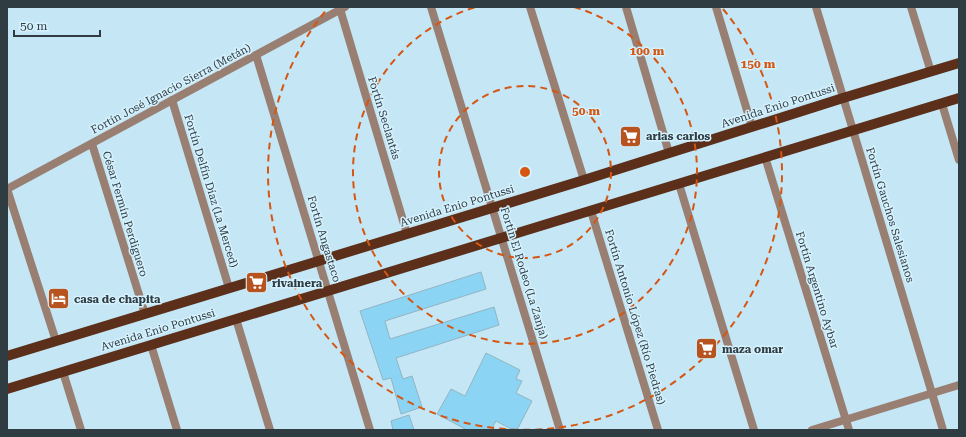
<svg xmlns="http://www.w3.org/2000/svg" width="966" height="437" font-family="'Roboto Serif',serif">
  <rect width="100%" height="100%" fill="#c4e6f5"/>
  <!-- building -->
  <g fill="#8bd4f4" stroke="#93b4c3">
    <path d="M481,272L486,289L385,321L390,339L494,307L499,325L396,358L403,379L412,376L422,407L401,414L391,378L383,380L360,311Z"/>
    <path d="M486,353L520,370L516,379L522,381L516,393L532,401L517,430H513L496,421L491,430H467L437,414L451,389L465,396Z"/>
    <path d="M409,415L414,430H393L391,421Z"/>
  </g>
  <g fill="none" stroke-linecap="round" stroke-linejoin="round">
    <!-- street -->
    <g stroke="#997e72" stroke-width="8">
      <path d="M431,7L560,430"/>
      <path d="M530,7L584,180"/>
      <path d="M626,7L669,153"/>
      <path d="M716,7L752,127"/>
      <path d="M816,7L943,430"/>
      <path d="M911,7L931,72"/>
      <path d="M340,9L407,234"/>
      <path d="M256,55L370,430"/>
      <path d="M172,100L229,288"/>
      <path d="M942,104L959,160"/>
      <path d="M92,144L145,314"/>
      <path d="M765,157L849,430"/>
      <path d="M679,184L754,430"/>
      <path d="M7,189L345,7"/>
      <path d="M7,189L56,341"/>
      <path d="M591,211L658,430"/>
      <path d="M236,319L270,430"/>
      <path d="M151,345L177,430"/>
      <path d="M63,372L81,430"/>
      <path d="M812,430L959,385"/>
    </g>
    <!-- primary -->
    <g stroke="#5b2f1a" stroke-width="10">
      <path d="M7,356L584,180L843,98L959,63"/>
      <path d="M7,389L959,98"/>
    </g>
  </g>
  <!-- distance rings -->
  <g fill="none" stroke="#d65611" stroke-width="2" stroke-dasharray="7 5">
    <circle cx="525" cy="172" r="86"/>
    <path d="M574 7A172 172 0 1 1 476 7"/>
    <path d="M723 9A257 257 0 1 1 327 9"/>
  </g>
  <!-- icons -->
  <defs>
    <symbol id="supermarket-square" viewBox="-11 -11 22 22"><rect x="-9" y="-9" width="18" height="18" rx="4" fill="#b7531e" stroke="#d6f2fe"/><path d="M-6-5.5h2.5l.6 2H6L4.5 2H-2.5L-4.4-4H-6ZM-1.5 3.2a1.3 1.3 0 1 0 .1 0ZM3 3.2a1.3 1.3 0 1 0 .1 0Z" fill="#fff"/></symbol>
    <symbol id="hotel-square" viewBox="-11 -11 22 22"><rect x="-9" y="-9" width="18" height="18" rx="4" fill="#b7531e" stroke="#d6f2fe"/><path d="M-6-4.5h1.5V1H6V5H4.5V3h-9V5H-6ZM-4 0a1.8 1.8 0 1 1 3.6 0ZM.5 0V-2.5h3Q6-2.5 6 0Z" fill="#fff"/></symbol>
  </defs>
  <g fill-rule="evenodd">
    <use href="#supermarket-square" x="618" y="124" width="25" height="25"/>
    <use href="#supermarket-square" x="244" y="270" width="25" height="25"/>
    <use href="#hotel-square" x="46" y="286" width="25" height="25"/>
    <use href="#supermarket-square" x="694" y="336" width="25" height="25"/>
  </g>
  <g text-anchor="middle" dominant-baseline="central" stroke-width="3" stroke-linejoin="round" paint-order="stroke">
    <!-- street labels -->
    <g font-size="11" fill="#2f3c42" stroke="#d6f2fe">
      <text transform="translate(171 89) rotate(-28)">Fortín José Ignacio Sierra (Metán)</text>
      <text transform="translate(778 106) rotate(-18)">Avenida Enio Pontussi</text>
      <text transform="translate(384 118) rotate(73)">Fortín Seclantás</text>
      <text transform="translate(211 191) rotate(73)">Fortín Delfín Díaz (La Merced)</text>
      <text transform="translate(457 206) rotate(-17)">Avenida Enio Pontussi</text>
      <text transform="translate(125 214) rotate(73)">César Fermín Perdiguero</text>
      <text transform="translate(890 215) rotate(73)">Fortín Gauchos Salesianos</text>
      <text transform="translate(324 239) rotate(73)">Fortín Angastaco</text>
      <text transform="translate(524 273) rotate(73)">Fortín El Rodeo (La Zanja)</text>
      <text transform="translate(817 290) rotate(73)">Fortín Argentino Aybar</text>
      <text transform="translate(635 317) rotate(73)">Fortín Antonio López (Río Piedras)</text>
      <text transform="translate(158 330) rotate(-17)">Avenida Enio Pontussi</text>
    </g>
    <!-- poi labels -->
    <g font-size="11" font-weight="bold" fill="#2f3c42" stroke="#d6f2fe" text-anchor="start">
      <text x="646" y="136">arias carlos</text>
      <text x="272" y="283">rivainera</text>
      <text x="74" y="299">casa de chapita</text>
      <text x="722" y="349">maza omar</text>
    </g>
  </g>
  <circle cx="525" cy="172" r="6" fill="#d65611" stroke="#d6f2fe" stroke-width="2"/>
  <g font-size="12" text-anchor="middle" font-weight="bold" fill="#d65611" stroke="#d6f2fe" stroke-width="3" stroke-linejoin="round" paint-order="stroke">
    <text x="647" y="55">100 m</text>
    <text x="758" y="68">150 m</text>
    <text x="586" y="115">50 m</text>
  </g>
  <!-- border -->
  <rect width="966" height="437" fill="none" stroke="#2f3c42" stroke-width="16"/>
  <!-- scale -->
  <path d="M14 30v6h86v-6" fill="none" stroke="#2f3c42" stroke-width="2"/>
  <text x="20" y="30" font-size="12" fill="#2f3c42" stroke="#d6f2fe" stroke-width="3" paint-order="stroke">50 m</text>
</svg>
